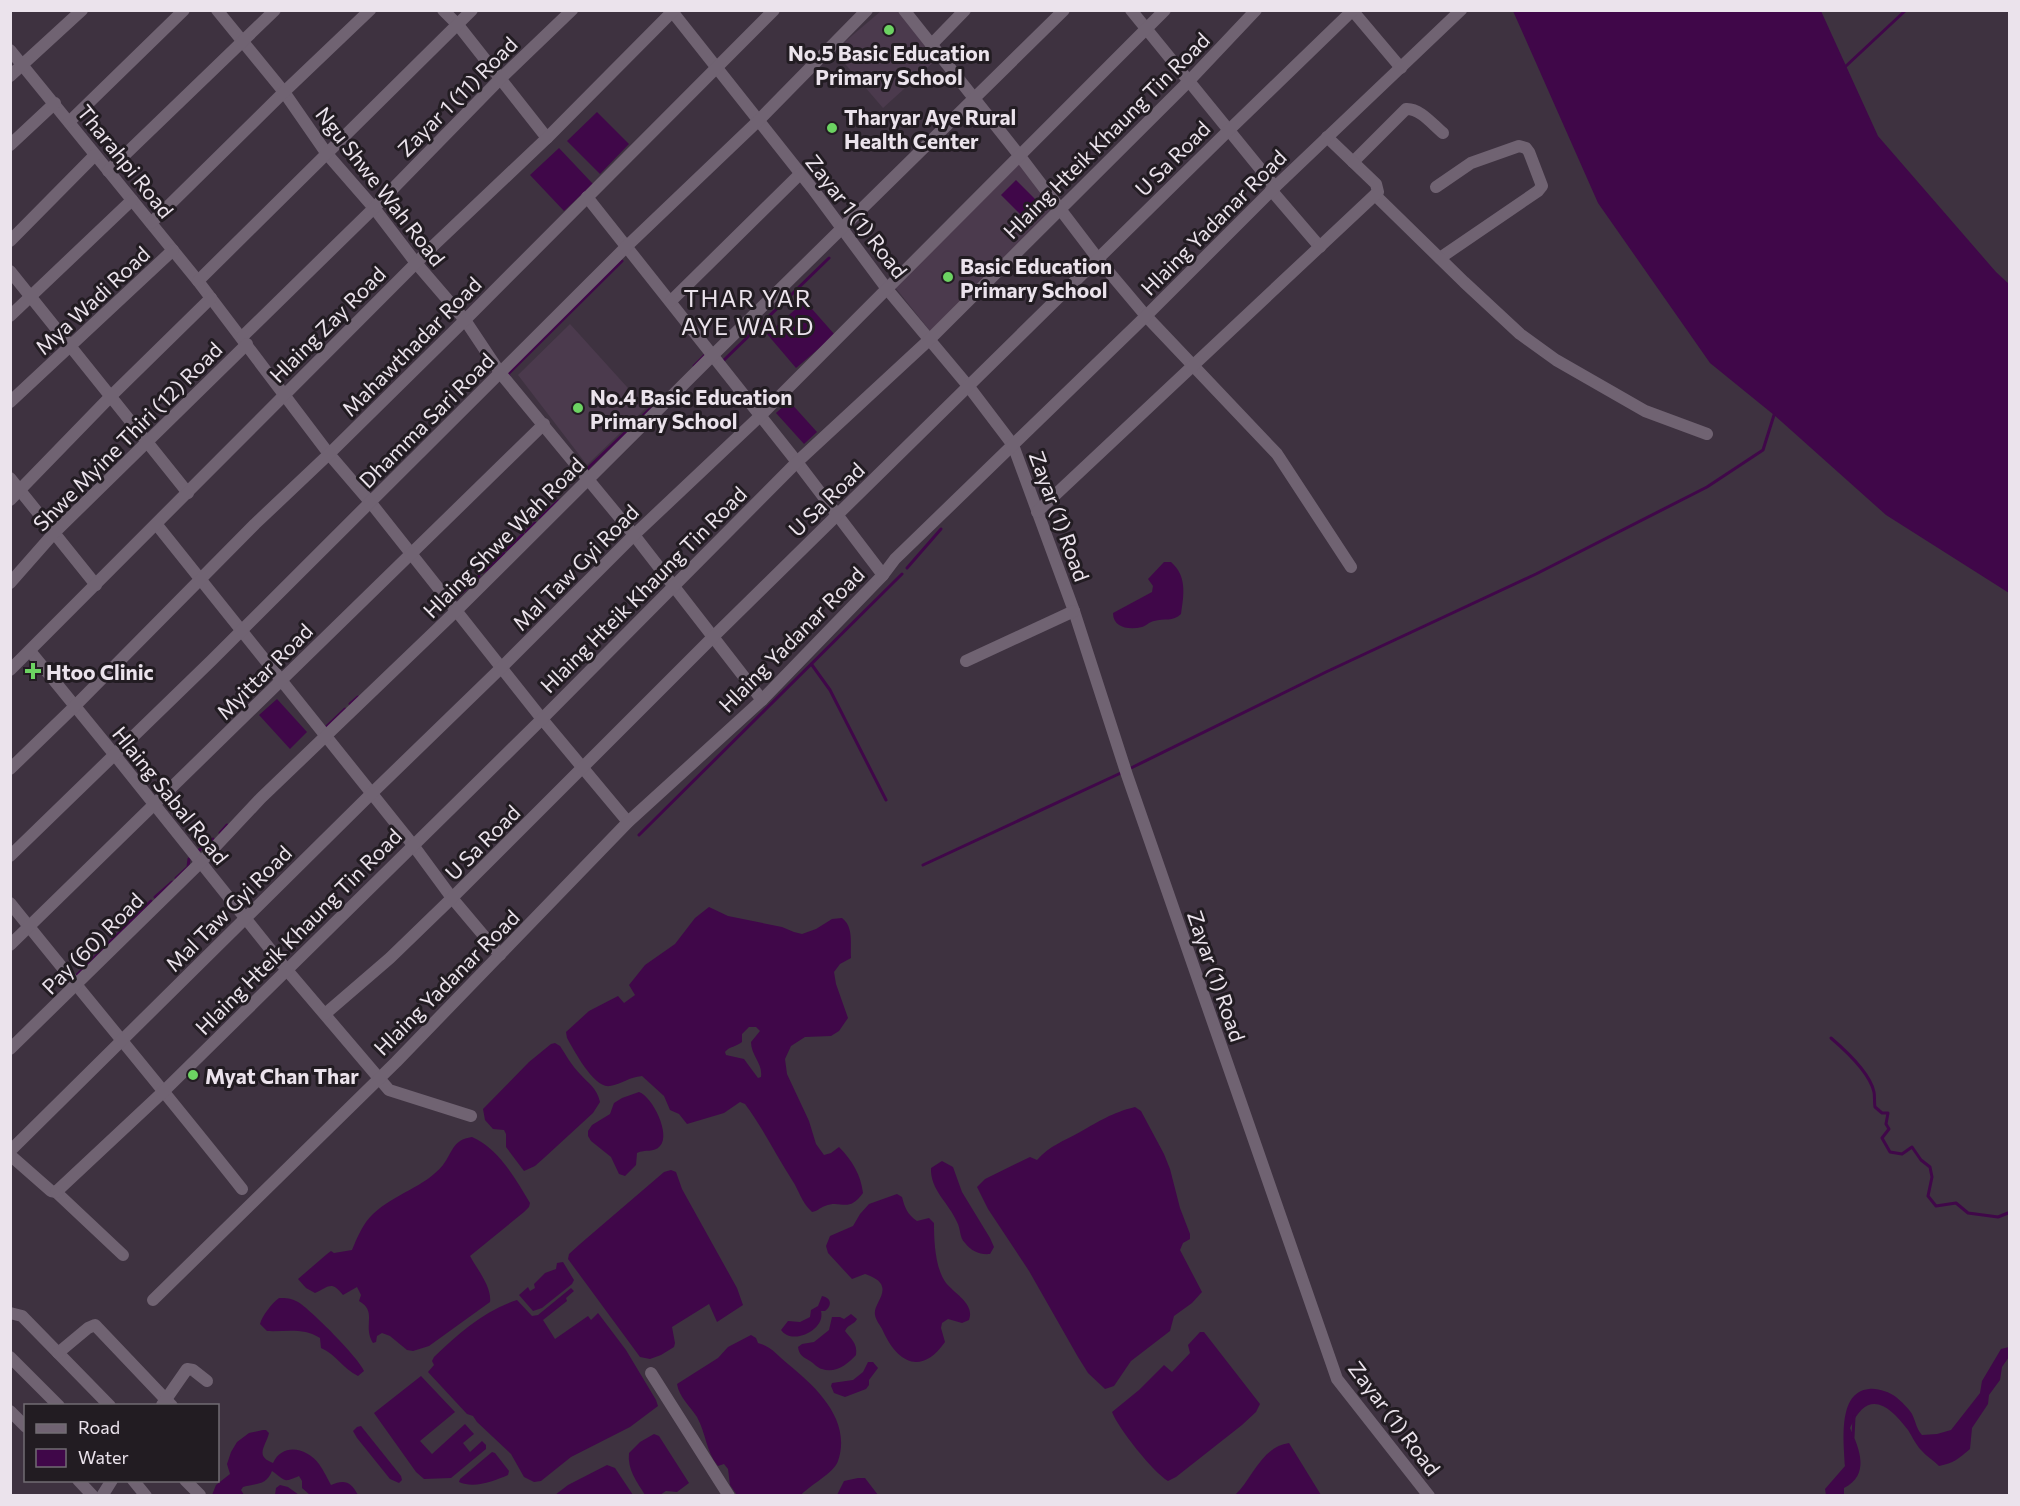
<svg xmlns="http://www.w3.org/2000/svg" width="2020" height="1506" font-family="Commissioner,sans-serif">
  <rect width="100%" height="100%" fill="#3e3240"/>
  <!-- built -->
  <g fill="#4b3a4d">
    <path d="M881,11H897L937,59L883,108L834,51Z"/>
    <path d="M1017,160L1057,209L930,331L894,286Z"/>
    <path d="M570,324L646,408L587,465L518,375Z"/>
  </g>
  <!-- water -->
  <g fill="#400749" fill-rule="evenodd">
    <path d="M1513,11H1821L1878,136L1996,272L2009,284V593L1886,515L1774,415L1710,363L1598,203Z"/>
    <path d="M597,112L629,144L600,174L567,141Z"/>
    <path d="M559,148L593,184L564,211L530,175Z"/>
    <path d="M1016,180L1041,205L1026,220L1001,195Z"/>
    <path d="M805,301L835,335L796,368L767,334Z"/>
    <path d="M789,401L817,432L804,444L776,413Z"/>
    <path d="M1164,562H1171C1187,576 1184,594 1181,614C1173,622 1164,618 1154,621C1149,622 1146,626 1142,627C1129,630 1113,628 1113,613L1152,592L1153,586L1148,579Z"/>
    <path d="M277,699L307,732L290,749L259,715Z"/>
    <path d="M709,907L728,916L782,927L794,932L802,934L816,929L832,919L842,918C854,927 850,944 851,958L840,964L834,972L836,984L848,1018L839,1031L831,1036L805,1037L791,1046L785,1059L787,1074L809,1121L816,1144L824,1155L831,1153L839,1147C852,1160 861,1175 863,1193C848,1214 841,1199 825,1206C819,1208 818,1211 812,1212C800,1200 800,1192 792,1180C776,1155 763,1128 745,1104L740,1102L724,1113L687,1124L679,1114L670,1110L664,1096L642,1076C629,1077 622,1084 610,1086C594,1089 574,1050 567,1038L566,1032L589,1011L618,996L624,1003L635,995L629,985L645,965L675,944L695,918ZM749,1027H756L760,1031L751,1042C751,1056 763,1063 761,1077L758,1078L744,1059L726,1055L725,1052C730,1046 736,1047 742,1042V1034Z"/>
    <path d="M555,1043L560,1046C566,1055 572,1066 580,1074C589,1084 597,1088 600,1102L593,1113L544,1158L535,1166L524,1171L506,1147V1134L504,1130L493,1129L485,1120L483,1109L529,1062L551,1044Z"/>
    <path d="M639,1092C653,1097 671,1135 660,1146C654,1153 645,1149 637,1153L636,1165L625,1176L619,1174L611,1157L591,1141L588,1136V1131L592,1125L610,1114L614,1103L622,1098Z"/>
    <path d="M1135,1107L1141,1111L1164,1154L1170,1169L1180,1208L1190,1234V1239L1183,1243L1180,1250L1202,1292L1192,1303L1174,1316L1170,1331L1131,1361L1114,1386L1105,1389L1088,1373L1078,1357L1029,1271L988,1209L977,1187L985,1179L1030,1157L1037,1160C1049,1146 1064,1141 1080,1132C1100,1121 1111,1113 1135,1107Z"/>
    <path d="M472,1137C498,1148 516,1179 530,1203L529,1207L524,1212L470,1256C477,1269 492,1287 490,1302L429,1346L413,1351L407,1350L390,1336L382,1333L377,1336L376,1342L373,1343C362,1325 378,1312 359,1301L361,1295L357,1287L343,1295C331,1280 329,1287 315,1293L306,1288L298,1279L327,1254L331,1251L334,1253L352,1250C357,1238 363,1223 373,1214C394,1194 425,1187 443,1165C453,1152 452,1140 472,1137Z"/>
    <path d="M942,1161L953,1167L962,1192L990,1238L994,1247L990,1254C980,1255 971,1251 965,1243C959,1237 961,1229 957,1222C949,1203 930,1190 931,1168Z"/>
    <path d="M671,1170L676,1172L682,1189L737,1288L743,1305L717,1322L709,1304L672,1327L675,1343L674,1347L661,1355L650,1359L640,1357L568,1259L569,1254L580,1244L664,1172Z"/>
    <path d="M897,1194L902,1197C905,1208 907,1214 917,1221L929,1218L934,1223C934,1241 935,1268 946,1283C955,1294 975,1304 969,1320L962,1323L948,1319L942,1323L941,1328L945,1342C922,1375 898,1364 883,1331C881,1326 876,1321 875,1315C873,1305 887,1295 881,1284C878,1279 871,1276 865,1274L852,1279L828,1253L826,1246L830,1236L853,1226L860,1214L869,1204Z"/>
    <path d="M563,1262L574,1280L572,1284L542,1308L533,1311L519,1295L528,1287L530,1291L535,1288L534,1284L545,1273L556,1269L557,1263Z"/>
    <path d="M571,1288L574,1291L566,1298L567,1301L543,1320L555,1339L588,1316L591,1320L598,1313L626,1350L656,1400L658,1406L630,1427L571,1457L541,1481L534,1482L524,1477L511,1454L477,1422L473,1416L467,1414L428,1372L434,1365L432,1361L434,1357C459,1333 484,1311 517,1300L532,1316L538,1315Z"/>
    <path d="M822,1296C832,1298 832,1306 825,1311H821C826,1330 792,1346 781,1330L788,1321L800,1322L810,1317L811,1310L818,1306Z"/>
    <path d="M279,1298C286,1298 291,1298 298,1302C310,1309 360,1359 364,1371L358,1376C343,1369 336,1354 321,1348L320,1338C303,1327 285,1332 267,1331L260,1324C262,1316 272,1303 279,1298Z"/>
    <path d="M851,1314L857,1319C854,1325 848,1324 845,1331C850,1338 858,1343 856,1355C848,1364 835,1374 822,1369C817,1368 814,1363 810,1361C803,1357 799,1355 798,1347L802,1344L814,1342L829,1330L832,1317H840L844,1319Z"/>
    <path d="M1200,1332H1204L1260,1404L1256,1412L1242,1425L1176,1477L1168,1481C1153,1472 1118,1428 1112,1412L1139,1390L1164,1365L1172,1372L1190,1353L1188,1345Z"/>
    <path d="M751,1335L756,1338L758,1343C771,1346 778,1356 788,1364C816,1387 852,1420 838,1461C834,1473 810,1485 801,1495H737L730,1485L728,1469L724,1464L718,1466C706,1452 706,1433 697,1417C690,1406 679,1397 677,1384L718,1358L728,1347Z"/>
    <path d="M2009,1347V1357L2002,1367L2000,1380L1989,1395L1988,1404L1972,1428L1970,1449C1958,1459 1954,1463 1939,1466C1933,1460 1926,1456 1921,1450C1916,1445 1912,1436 1908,1430C1888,1403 1867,1389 1850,1428C1860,1450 1870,1475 1844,1488V1495H1826L1825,1489L1845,1466C1844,1443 1837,1392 1869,1389C1878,1388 1889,1392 1896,1397C1901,1401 1909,1409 1912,1414C1916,1422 1916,1428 1922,1435L1937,1434L1951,1430L1980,1393L1982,1381L2001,1349Z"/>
    <path d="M868,1362H873L878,1368L869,1380V1385L866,1389L845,1397L834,1393L831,1386L832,1383L853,1380L863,1372Z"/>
    <path d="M421,1376L455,1412L420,1441L432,1454L465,1424L474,1434L463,1443L470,1452L482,1441L486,1445V1449L451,1478L424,1479L416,1472L374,1413Z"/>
    <path d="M361,1426L401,1476L402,1480L399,1483L390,1479L357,1438L353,1431L357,1427Z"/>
    <path d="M263,1430H266L269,1433C266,1446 254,1456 273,1463C283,1442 307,1448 319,1464C324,1471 327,1478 331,1485C345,1479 351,1482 358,1495L322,1496L321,1494L310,1495L302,1488V1481L299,1476C283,1483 286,1481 272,1471C266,1486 256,1483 243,1487L241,1490L244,1495H212L216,1485L230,1474L227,1464L231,1452L237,1442L249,1433Z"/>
    <path d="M654,1434L659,1436L689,1483L677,1492L666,1491L660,1495H645C637,1482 627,1469 629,1453L640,1442Z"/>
    <path d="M1289,1443L1321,1495H1235C1253,1478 1261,1447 1289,1443Z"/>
    <path d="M492,1452L495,1453L509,1471L508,1475C494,1481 474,1489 459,1482L460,1479Z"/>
    <path d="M607,1465L615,1468L633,1495H555L568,1485Z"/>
    <path d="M858,1478H865L878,1495H837L844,1481Z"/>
    <path d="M280,1485L288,1487L299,1495H275L276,1488Z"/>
  </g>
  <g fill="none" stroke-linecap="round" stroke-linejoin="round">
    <!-- stream -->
    <g stroke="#400749" stroke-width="3">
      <path d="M1846,66L1906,10"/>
      <path d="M723,361L829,258"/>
      <path d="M694,366L706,354"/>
      <path d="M509,376L508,374L622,261"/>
      <path d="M586,470L657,402"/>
      <path d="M540,518L558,501"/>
      <path d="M526,532L535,523"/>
      <path d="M517,540L523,534"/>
      <path d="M506,550L515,542"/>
      <path d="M489,567L504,553"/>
      <path d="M907,568L941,529"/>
      <path d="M483,572L487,569"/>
      <path d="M454,600L479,576"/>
      <path d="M812,665L830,690L886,800"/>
      <path d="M350,704L358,697"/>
      <path d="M325,728L345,709"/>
      <path d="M1129,769L1326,672L1536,574L1707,487L1763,450L1774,415"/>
      <path d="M220,833L227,825"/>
      <path d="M639,835L902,574"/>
      <path d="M198,851L213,839"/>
      <path d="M923,865L1123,772"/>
      <path d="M176,878L188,867L189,859"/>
      <path d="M155,897L172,882"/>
      <path d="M75,977L151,901"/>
      <path d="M1831,1038C1845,1050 1870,1073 1874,1092C1875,1097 1874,1102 1875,1107L1882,1113H1888L1886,1124L1889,1129L1882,1138L1890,1152L1902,1154L1912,1147L1921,1160L1930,1167L1932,1177L1928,1196L1936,1206L1956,1203L1968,1213L1998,1217L2008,1213L2010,1215"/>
      <path d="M1853,1437L1854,1417"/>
    </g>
    <!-- minor -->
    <g stroke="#706372" stroke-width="12">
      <path d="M217,10L284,92L327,154L374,208L416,263L465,320L501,374L634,535L762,700"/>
      <path d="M443,10L458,25L547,138"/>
      <path d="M671,10L812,188L887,289L969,387L1013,445L1074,611L1127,775L1337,1379L1429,1496"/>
      <path d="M904,10L1019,155L1098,259L1146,316L1277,454L1351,567"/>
      <path d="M1131,10L1275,187"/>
      <path d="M1352,10L1401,68"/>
      <path d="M931,45L965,10"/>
      <path d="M10,50L198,281L329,454L371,503L542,719L628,822"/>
      <path d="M10,76L82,10"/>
      <path d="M69,122L184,10"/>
      <path d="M10,145L55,103"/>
      <path d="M1353,162L1406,109C1420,108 1433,125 1443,133"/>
      <path d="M108,171L275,10"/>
      <path d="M1436,187L1471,163L1519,146L1526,148L1529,152L1542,186L1538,191L1440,258"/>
      <path d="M1271,190L1320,247"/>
      <path d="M1375,195L1464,282L1520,334L1556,360L1645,411L1707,434"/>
      <path d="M587,197L797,462L883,575"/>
      <path d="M151,223L284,92L370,10"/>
      <path d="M10,241L95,155"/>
      <path d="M10,271L188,493"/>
      <path d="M198,281L472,10"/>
      <path d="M671,301L800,174"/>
      <path d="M10,316L132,200"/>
      <path d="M242,337L374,208L500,79L572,10"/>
      <path d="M10,402L173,250"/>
      <path d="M10,478L96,585"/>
      <path d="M10,500L111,396L211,298"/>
      <path d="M1037,512L1378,192L1376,184L1327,137"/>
      <path d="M157,525L413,845L452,898L500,955"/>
      <path d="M10,583L54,533L247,344"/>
      <path d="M30,651L114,754L286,969L389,1090L471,1116"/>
      <path d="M966,661L1074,611"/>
      <path d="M10,670L433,246L547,138L674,10"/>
      <path d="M10,769L74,707L255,524L329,454L465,320L774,10"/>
      <path d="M10,856L211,661L627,246L758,121L867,10"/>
      <path d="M10,903C87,999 166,1093 242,1189"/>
      <path d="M10,945L544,424"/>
      <path d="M325,1014L390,958L452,898L713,637L1229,130L1353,10"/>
      <path d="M10,1049L200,863L261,798L457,610L713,355L1064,10"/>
      <path d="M10,1151L371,794L502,667L634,535L760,416L1165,10"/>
      <path d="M10,1155L51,1191L56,1192L123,1255"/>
      <path d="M56,1192L164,1091L542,719L797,462L930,339L1188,82L1256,10"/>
      <path d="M153,1300L396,1062L628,822L762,700L883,575L895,559L1146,316L1275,187L1461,10"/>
      <path d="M10,1313L22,1316L110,1406"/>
      <path d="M58,1353L88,1328L95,1325L172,1406"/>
      <path d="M10,1357L59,1406"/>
      <path d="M651,1373L729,1496"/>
      <path d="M162,1405L187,1369L193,1370L207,1381"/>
      <path d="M10,1411L26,1427"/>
      <path d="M78,1480L93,1496"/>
      <path d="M133,1480L146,1496"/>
      <path d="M185,1480L200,1495"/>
      <path d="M102,1496L112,1480"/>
    </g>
  </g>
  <!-- markers -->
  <g fill="#6cd362" stroke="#221c22" stroke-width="2">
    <circle cx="889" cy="30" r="6"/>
    <circle cx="832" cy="128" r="6"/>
    <circle cx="948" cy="277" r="6"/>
    <circle cx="578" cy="408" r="6"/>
    <path d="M30 662h6v6h6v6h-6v6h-6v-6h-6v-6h6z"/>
    <circle cx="193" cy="1075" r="6"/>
  </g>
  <g text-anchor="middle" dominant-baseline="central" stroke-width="6" stroke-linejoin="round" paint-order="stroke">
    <!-- poi labels -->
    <g font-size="21" font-weight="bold" fill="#ebe3ec" stroke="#221c22" text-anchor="start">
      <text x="889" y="52" text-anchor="middle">No.5 Basic Education<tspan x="889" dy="24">Primary School</tspan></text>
      <text x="844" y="116">Tharyar Aye Rural<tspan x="844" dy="24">Health Center</tspan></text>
      <text x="960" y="265">Basic Education<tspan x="960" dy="24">Primary School</tspan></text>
      <text x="590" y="396">No.4 Basic Education<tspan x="590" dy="24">Primary School</tspan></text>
      <text x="46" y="671">Htoo Clinic</text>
      <text x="205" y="1075">Myat Chan Thar</text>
    </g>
    <!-- street labels -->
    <g font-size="21" fill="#ebe3ec" stroke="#221c22">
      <text transform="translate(457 96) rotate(-45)">Zayar 1 (11) Road</text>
      <text transform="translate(1106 135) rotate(-45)">Hlaing Hteik Khaung Tin Road</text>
      <text transform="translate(1172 158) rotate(-45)">U Sa Road</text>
      <text transform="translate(126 161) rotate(51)">Tharahpi Road</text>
      <text transform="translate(381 186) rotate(52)">Ngu Shwe Wah Road</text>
      <text transform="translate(857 216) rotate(52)">Zayar 1 (1) Road</text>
      <text transform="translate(1213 222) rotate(-45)">Hlaing Yadanar Road</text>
      <text transform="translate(92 300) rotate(-43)">Mya Wadi Road</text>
      <text transform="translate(327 324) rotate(-45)">Hlaing Zay Road</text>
      <text transform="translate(411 346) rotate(-45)">Mahawthadar Road</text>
      <text transform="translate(426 420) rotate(-45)">Dhamma Sari Road</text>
      <text transform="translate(127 436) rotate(-45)">Shwe Myine Thiri (12) Road</text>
      <text transform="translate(826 499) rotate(-44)">U Sa Road</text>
      <text transform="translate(1060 516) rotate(70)">Zayar (1) Road</text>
      <text transform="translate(503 537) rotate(-45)">Hlaing Shwe Wah Road</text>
      <text transform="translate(575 567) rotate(-45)">Mal Taw Gyi Road</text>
      <text transform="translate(643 589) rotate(-45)">Hlaing Hteik Khaung Tin Road</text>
      <text transform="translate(791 639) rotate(-45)">Hlaing Yadanar Road</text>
      <text transform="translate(264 671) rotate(-45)">Myittar Road</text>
      <text transform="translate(171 795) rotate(51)">Hlaing Sabal Road</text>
      <text transform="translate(482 842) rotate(-45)">U Sa Road</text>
      <text transform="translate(228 908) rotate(-45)">Mal Taw Gyi Road</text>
      <text transform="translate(298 931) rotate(-45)">Hlaing Hteik Khaung Tin Road</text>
      <text transform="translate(92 943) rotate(-45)">Pay (60) Road</text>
      <text transform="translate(1217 976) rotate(71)">Zayar (1) Road</text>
      <text transform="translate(446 982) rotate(-45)">Hlaing Yadanar Road</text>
      <text transform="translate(1395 1418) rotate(53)">Zayar (1) Road</text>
    </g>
    <!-- quarter labels -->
    <g font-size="24" letter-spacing="1.5" fill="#ebe3ec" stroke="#221c22">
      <text x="748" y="297">THAR YAR<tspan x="748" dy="28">AYE WARD</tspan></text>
    </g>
  </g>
  <!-- border -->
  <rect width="2020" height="1506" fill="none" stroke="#ebe3ec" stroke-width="24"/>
  <!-- legend -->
  <rect x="24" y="1404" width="195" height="78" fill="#221c22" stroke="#726c73" stroke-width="1.5"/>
  <rect x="36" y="1424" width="30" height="9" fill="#706372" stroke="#726c73" stroke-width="1.5"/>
  <text x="78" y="1434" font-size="18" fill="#ebe3ec">Road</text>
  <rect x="36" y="1449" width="30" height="18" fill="#400749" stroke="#726c73" stroke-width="1.5"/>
  <text x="78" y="1464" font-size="18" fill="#ebe3ec">Water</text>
</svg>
